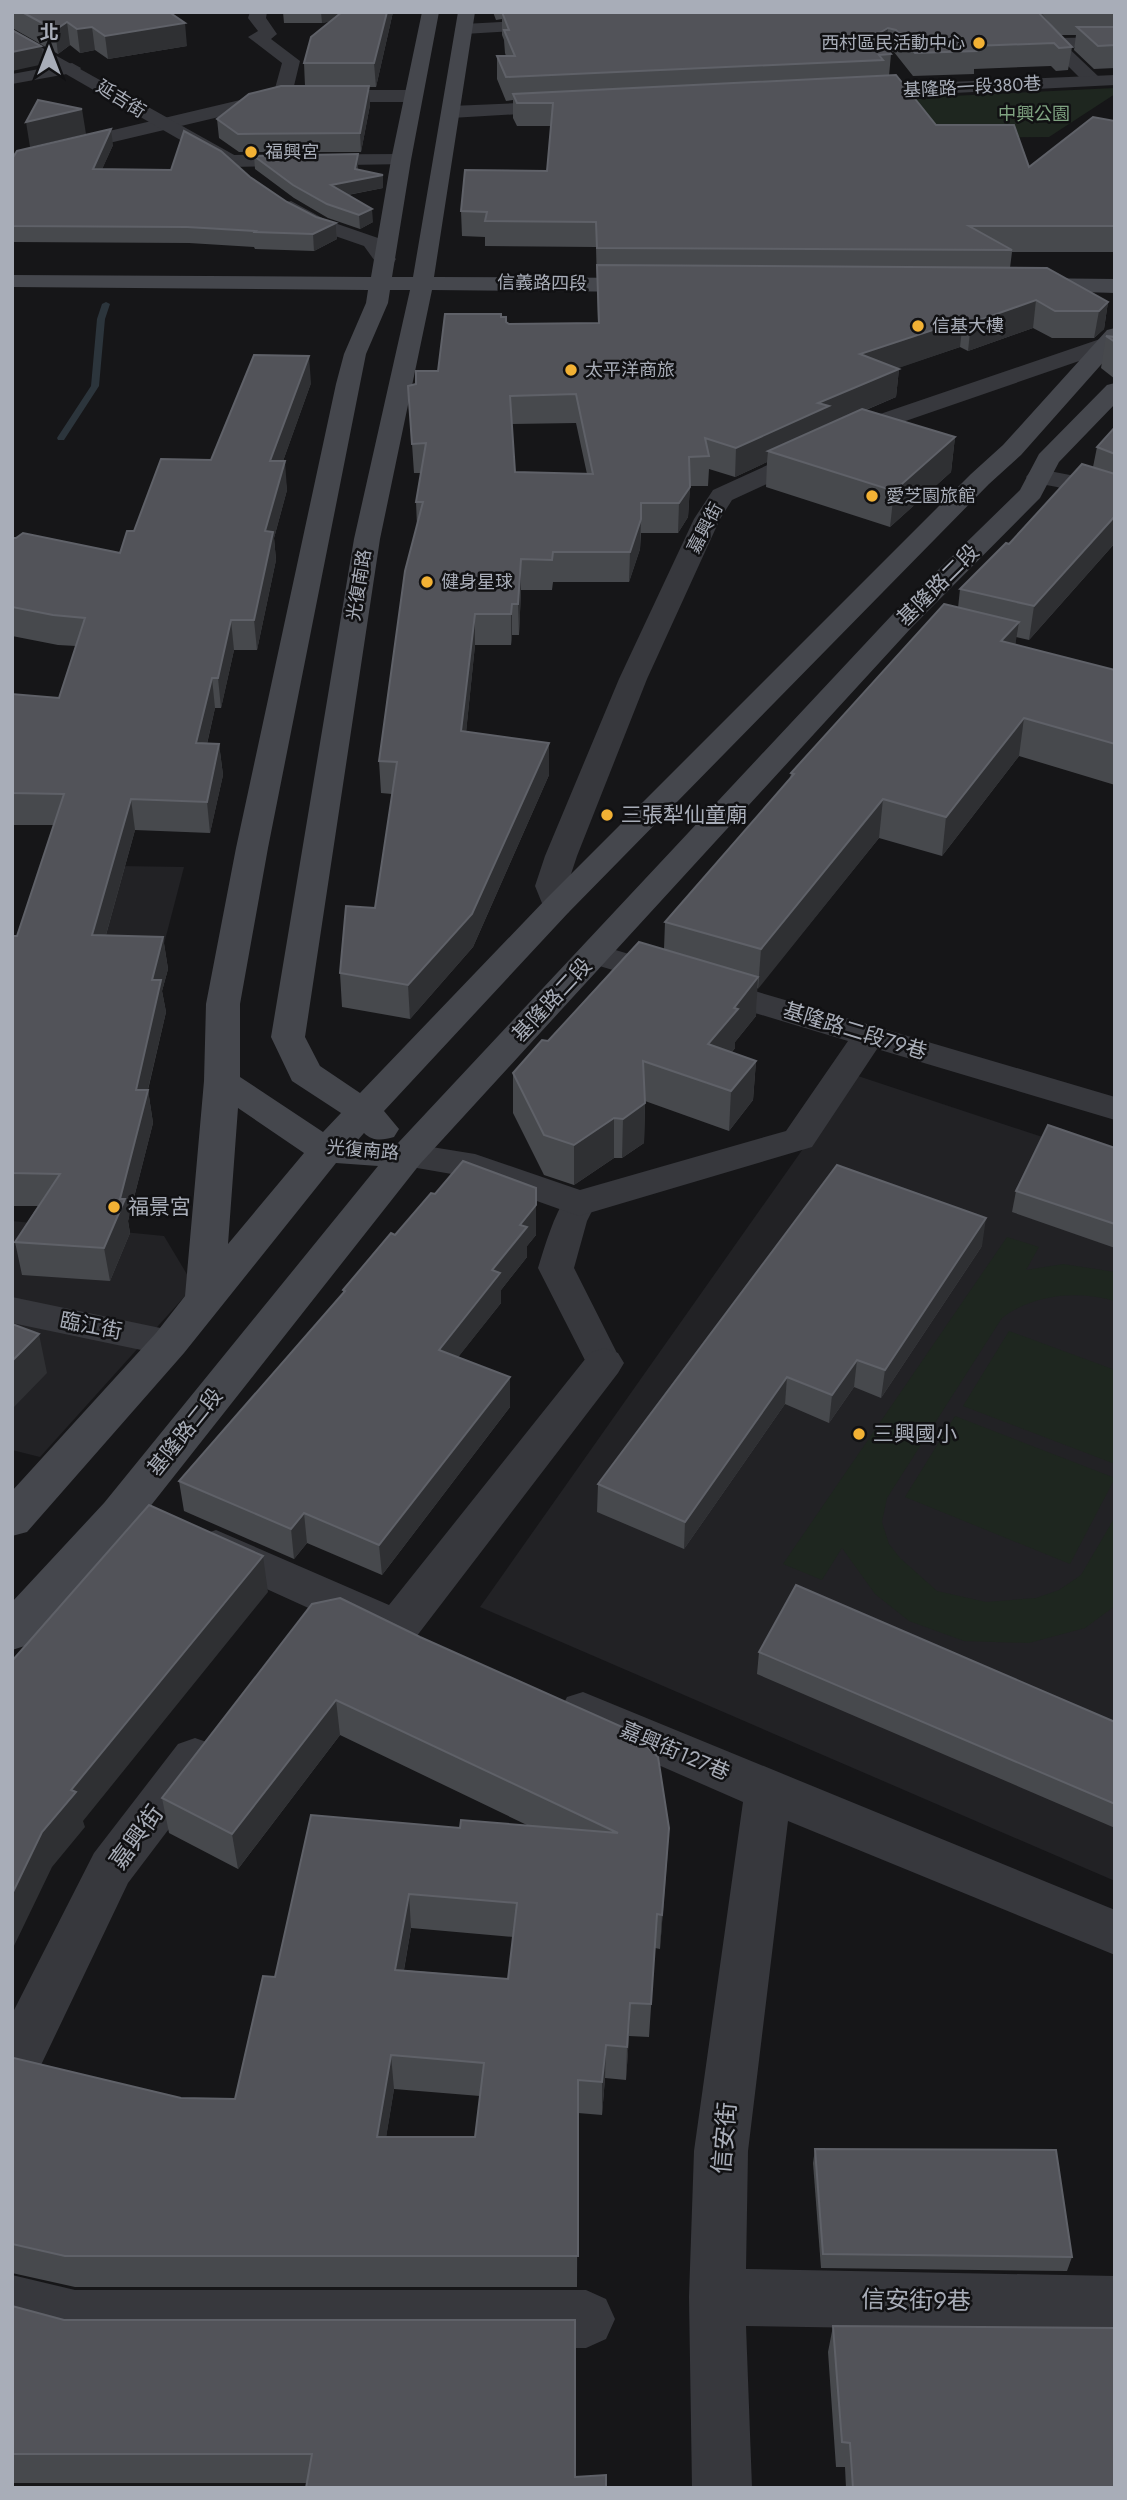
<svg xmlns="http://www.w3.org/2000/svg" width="1127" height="2500" font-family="Jost,'Noto Sans TC',sans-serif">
  <rect width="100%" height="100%" fill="#161618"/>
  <!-- built -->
  <g fill="#222225">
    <path d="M56,865L184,867L158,967L25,964Z"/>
    <path d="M855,1075L1115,1161V1881L480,1607Z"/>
    <path d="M12,1221L164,1236L194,1286L40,1457L12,1450Z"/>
  </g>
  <!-- green -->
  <g fill="#1e261f">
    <path d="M1115,88V94L1049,137L925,138L911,98Z"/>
    <path d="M1007,1237L1039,1247L1026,1270L1063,1264L1115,1272V1301C1077,1290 1034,1294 1002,1318L887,1498L882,1522L889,1544L900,1558L937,1591L986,1602L1036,1598L1059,1590L1081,1575L1115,1517V1606L1085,1628L1029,1643L964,1641L909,1621L875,1594L842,1548L822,1580L783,1564Z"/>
    <path d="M1009,1331L1115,1370V1464L963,1406Z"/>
    <path d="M955,1416L1115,1478L1070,1564L905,1497Z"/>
  </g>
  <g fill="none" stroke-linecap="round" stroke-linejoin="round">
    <!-- stream -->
    <path fill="#2c353c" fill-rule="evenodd" d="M106,302L110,304L105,319L99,386L64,440H58L57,438L91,386L97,319L102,304Z"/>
    <!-- pedestrian -->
    <g fill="#37383d" fill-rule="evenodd">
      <path d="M1054,38L1060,40L1099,77L1101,81L1099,85H1087L1048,46L1046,43L1048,40Z"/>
      <path d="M579,1192L591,1195L596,1203L587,1221L574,1268L622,1363L617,1372L604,1376L591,1372L538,1268C546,1242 553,1218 567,1195Z"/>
      <path d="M12,1297L170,1330L183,1334L188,1343L183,1352L170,1356L12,1323Z"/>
    </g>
    <!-- minor -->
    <g fill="#37383d" fill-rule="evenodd">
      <path d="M250,12H267L266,18L277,34L271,39L300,61L293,90H413L422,96L413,102H282L12,166V154L274,92L282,63L248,37L258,31L248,18Z"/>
      <path d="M1018,12H1036L1059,38L1115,37V47H1048Z"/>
      <path d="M555,19L561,20L564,24L561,28L464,34L455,29L464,24Z"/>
      <path d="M72,63L81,68L78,72L12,84V74Z"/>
      <path d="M1115,75V85L855,98L846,92L855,86Z"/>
      <path d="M564,101L573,107L571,111L451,118L442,112L451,106Z"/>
      <path d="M401,154L411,160L408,164L231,167L221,161L231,155Z"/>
      <path d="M1106,337L1114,339V349L865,435L862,440L732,500L720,519L647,679L577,856L567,886L573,906L568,913L557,916L546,913L535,886L545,856L619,679L694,519L713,490L842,431L845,426Z"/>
      <path d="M1039,469L1070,475L1115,490V506L1057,487L1030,482L1026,477L1030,472Z"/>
      <path d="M595,944L1115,1097V1120L877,1049L812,1147L579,1216L469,1177L394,1164L389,1155L394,1146L407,1143L475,1154L580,1190L786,1131L848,1041L583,961L578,954L583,947Z"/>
      <path d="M604,1348L618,1353L624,1363L618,1373L413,1641L397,1646L381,1641L201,1559L194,1547L201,1535L216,1530L389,1605L590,1353Z"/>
      <path d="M583,1692L1115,1910V1955L788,1821L748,2151L746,2269L1115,2276V2332L746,2326L752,2488H692L689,2297L694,2151L743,1802L567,1725L560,1711L567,1697Z"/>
      <path d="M195,1738L212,1744L219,1758L212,1772L128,1883L31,2086L12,2094V2014L94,1853L178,1744Z"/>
      <path d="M12,2275L75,2290H586L606,2299L615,2319L606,2339L586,2348H75L12,2331Z"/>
    </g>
    <!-- tertiary -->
    <g fill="#37383d" fill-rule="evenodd">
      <path d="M12,31L236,156L239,160L229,166L222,164L12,43Z"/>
      <path d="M291,201L326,220L378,238L396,259L393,264H377L364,246L312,228L284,211L281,207L284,203Z"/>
    </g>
    <!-- secondary -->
    <g fill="#45474d" fill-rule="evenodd">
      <path d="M422,12H439L411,160L392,277H413L458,12H475L434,277L651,278L659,280L662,285L659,290L651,292L432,290L380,539L305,1037L320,1066L360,1093L546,899L971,474L1003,445L1107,330L1115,328V349L1021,455L989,484L568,913L384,1111L399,1129L394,1137C383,1140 373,1142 364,1133L357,1141L398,1143L892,615L1020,490L1039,454L1107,385L1115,383V404L1059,462L1040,498L912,627L420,1164L134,1527L28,1645L12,1650V1602L104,1503L378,1166L336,1163L184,1353L27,1532L12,1536V1491L156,1333L185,1296L204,1081L206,1004L236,848L336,384L344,354L366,303L368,290L12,287V275L371,277L391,160ZM390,290H410L354,539L271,1037L292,1081L341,1113L323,1132L240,1077V1004L268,848L360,384L366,354L388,303ZM238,1108L304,1153L228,1244Z"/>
      <path d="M1026,278L1115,279V293L1018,290L1015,285L1018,280Z"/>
    </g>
  </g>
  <!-- wall -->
  <g fill="#47494d" fill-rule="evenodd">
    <path d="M12,12H169L187,46L108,59L95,50L80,53L70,45L58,54L14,29Z"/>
    <path d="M283,12H393L376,87H369L370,105L361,152H239L219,138L217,119L305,86L304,63L331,21L322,23H284Z"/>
    <path d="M493,12H1038L1060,35L1040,12H1115V68L1094,69L1074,50L1076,35H1060L1072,47L1068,70L1056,71L1051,66L974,69V74L913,76L894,52L888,51L891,54L889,76L936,125L1029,167L1115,121V252H1012L1010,268L1108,302L1104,329L1094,338H1052L1033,328L968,351L960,347L897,368L899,369L896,397L866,410L955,437L951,472L890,527L766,487L767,462L735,477L709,469L708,486H690L688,517L678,533H641L640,549L629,582H553L552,590H521L519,635H512L511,645H475L466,732L549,775L473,947L410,1019L342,1007L340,973L375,908L392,794L381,793L379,761L417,526L416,502L421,473H414L408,386L416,384L438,371L501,317L509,324L598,323L596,247L485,246V237L462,236L461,211L547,171L551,126H517L513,118V100L506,101L497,79V56H506L505,53L504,40L502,35V19L496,20ZM576,423L587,474L515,472L512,424Z"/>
    <path d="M113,145L102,169L250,177L287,202L316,217L336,223L337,239L314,251L255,249L254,247L189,243L12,242V159Z"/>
    <path d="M254,156L358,167V169L383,188L348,195L373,222L360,229L328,218L294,198L255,169Z"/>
    <path d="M1106,336L1115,337V379L1101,368Z"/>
    <path d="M311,383L283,461L287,490L274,538L276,560L257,650H234L221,708H215L207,744H219L223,775L210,833L135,830L106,935L163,937L168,969L162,991L166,1012L148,1090L153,1123L128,1221L130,1233L110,1281L22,1275L15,1242L38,1206H12V936H17L54,825H12V694L59,698L76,646L58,645L12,636V538L120,553L134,531L211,460Z"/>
    <path d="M1115,427V543L1029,640L1016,637L1015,645L1115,670V785L1019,756L942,856L879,838L757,989L756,1016L735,1042V1048L732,1052L756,1061L753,1100L729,1131L645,1101L644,1143L622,1158H614L574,1185L544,1175L513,1113V1073L548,1041L664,949L665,922L790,779L791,773L958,608L960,589L1093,467L1097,447Z"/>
    <path d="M1115,1148V1248L1012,1212L1016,1191Z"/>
    <path d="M395,1235H536L527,1246V1257L501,1290V1303L458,1357L510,1407L382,1575L307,1543L294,1559L184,1511L179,1481L343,1294V1290Z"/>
    <path d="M982,1246L881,1398L854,1387L829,1423L785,1404L684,1549L597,1512L598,1484Z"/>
    <path d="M312,1604L669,1828L660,1949L655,1948L649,2037L629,2036L626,2080L605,2078L602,2115L578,2113L577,2287H75L12,2273V2059L181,2098L235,2099L275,1977L460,1828L529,1826L340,1735L238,1869L169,1833L162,1798ZM411,1928L513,1937L508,1979L404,1970ZM394,2089L480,2096L475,2137H386Z"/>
    <path d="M759,1652L1115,1722V1828L757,1674Z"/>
    <path d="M815,2149L1072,2257L1067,2271L821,2268L813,2163Z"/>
    <path d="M12,2306L575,2477L606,2488L307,2483H12Z"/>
    <path d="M833,2326L1115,2488H846L845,2467H836L828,2352Z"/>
  </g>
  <!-- shaded-wall -->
  <g fill="#2f3033">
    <path d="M321,12H368V15L322,23Z"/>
    <path d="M387,12H393L376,87L374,63Z"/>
    <path d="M67,22L70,45L58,54L55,30Z"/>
    <path d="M185,23L187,46L108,59L105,36Z"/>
    <path d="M92,27L95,50L80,53L77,29Z"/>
    <path d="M888,28L886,50L876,35Z"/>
    <path d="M41,46L44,64L12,71V52Z"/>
    <path d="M369,86L370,105L361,152L360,133Z"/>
    <path d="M82,109L86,134L30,147L26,122Z"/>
    <path d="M111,129L113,145L95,185L93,169Z"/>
    <path d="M358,154V167L356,180L383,175V188L331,198V185L355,169Z"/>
    <path d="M372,209L373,222L360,229L359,215Z"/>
    <path d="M336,223L337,239L314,251L313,234Z"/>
    <path d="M1036,300L1033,328L968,351L971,323Z"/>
    <path d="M1108,302L1104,329L1094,338L1099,311Z"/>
    <path d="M963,320L960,347L858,382L860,354Z"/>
    <path d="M309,356L311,383L273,489L270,461Z"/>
    <path d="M899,369L896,397L768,451L767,462L735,477L736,448L818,403Z"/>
    <path d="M955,437L951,472L890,527L894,491Z"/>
    <path d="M285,461L287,490L274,538L276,560L257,650L254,620L265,531Z"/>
    <path d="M690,487L688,517L678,533L679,503Z"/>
    <path d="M1115,516V543L1029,640L1034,606Z"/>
    <path d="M641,519L640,549L629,582L630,552Z"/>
    <path d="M521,559V590L519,635L518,604Z"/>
    <path d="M512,604V635L511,645V614Z"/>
    <path d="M475,614V645L463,763L461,731Z"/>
    <path d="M231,620L234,650L221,708L218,678Z"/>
    <path d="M1019,622L1013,659L1001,641Z"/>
    <path d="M212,678L215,708L200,774L196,743Z"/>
    <path d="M1024,718L1019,756L942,856L946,817Z"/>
    <path d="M549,743V775L473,947L410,1019L408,985Z"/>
    <path d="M219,744L223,775L210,833L207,802Z"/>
    <path d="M131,799L135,830L97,967L92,935Z"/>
    <path d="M883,799L879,838L758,989L761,949Z"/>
    <path d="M163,937L168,969L162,991L166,1012L147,1093L148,1090L153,1123L128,1221L130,1233L110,1281L104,1248L120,1199L152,980Z"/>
    <path d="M758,977L756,1016L735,1042V1048L706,1084L708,1044L734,1008Z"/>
    <path d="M756,1061L753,1100L729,1131L731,1091Z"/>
    <path d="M645,1103L644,1143L622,1158L623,1119Z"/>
    <path d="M614,1118V1158L574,1185V1145Z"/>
    <path d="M536,1188V1235L527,1246V1257L501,1290V1303L441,1379L439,1350L492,1270L520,1225Z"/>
    <path d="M986,1218L982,1246L881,1398L885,1370Z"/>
    <path d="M39,1334L47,1373L12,1409V1361Z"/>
    <path d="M857,1360L854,1387L829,1423L832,1395Z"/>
    <path d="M510,1377V1407L382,1575L379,1545Z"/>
    <path d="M787,1377L785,1404L684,1549L685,1522Z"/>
    <path d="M304,1513L307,1543L294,1559L291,1529Z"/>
    <path d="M263,1556L268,1592L83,1821L85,1827L52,1867L12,1950V1894L42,1832L71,1790Z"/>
    <path d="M336,1700L340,1735L238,1869L232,1834Z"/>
    <path d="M669,1828L667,1863L660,1949L662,1915Z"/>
    <path d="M409,1894L411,1928L398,2004L395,1970Z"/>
    <path d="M630,2003L629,2036L626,2080L627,2047Z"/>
    <path d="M606,2045L605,2078L602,2115V2082Z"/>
    <path d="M391,2055L394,2089L381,2169L377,2137Z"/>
  </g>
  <!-- building -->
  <g fill="#525359" stroke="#5f6168" stroke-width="2" fill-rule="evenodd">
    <path d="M22,12H169L185,23L105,36L92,27L77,29L67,22L55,30Z"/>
    <path d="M342,12H387L374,63H304L311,37Z"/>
    <path d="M502,12H1038L1072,47L1059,48L1054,43L973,46L976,51L915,53L896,30L888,28L876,35L891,54L879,55L883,60L506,77L497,56H515L504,30H509Z"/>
    <path d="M1062,12H1115V13H1063Z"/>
    <path d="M1077,27H1115V45L1098,46Z"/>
    <path d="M12,30L41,46L12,52Z"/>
    <path d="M896,75L936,125H1014L1029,167L1093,117L1115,121V226H969L1012,250L597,248L596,222L485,221L487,212L461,211L465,170L547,171L553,103H517L513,94Z"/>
    <path d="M281,86H369L360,133L238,134L217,119L249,94Z"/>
    <path d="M38,100L82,109L26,122Z"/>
    <path d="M111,129L93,169L171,170L184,131L221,151L250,177L287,202L316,217L336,223L313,234L253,232L255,231L187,227L12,226V159L17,151Z"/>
    <path d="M358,154L355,169L383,175L331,185L372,209L359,215L327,204L293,185L254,156Z"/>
    <path d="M597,265L1047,268L1108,302L1099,311H1055L1036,300L971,323L963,320L860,354L899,369L818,403L829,406L736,448L705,438L709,456L689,457L690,487L679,503H641V519L630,552H553L552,560L521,559L518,604H512L511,614H475L461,731L549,743L472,914L408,985L340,973L346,906L375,908L397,762L379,761L405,571L423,502H416L426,443L412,444L408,386L416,384V371H438L445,314H501V317H506V322L509,324L599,323ZM576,394L593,474L515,472L510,396Z"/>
    <path d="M1106,336L1115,337V342Z"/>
    <path d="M254,355L309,356L270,461H285L265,531L273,532L254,620H231L218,678H212L196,743L219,744L207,802L131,799L92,935L163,937L152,980H161L136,1090H148L120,1199H125L104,1248L15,1242L60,1174L12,1173V936H17L64,794L12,793V694L59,698L85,618L53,615L12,607V538H16L23,533L120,553L127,531H134L161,459L211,460Z"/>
    <path d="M862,409L955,437L894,491L768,451Z"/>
    <path d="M1115,427V454L1097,447Z"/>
    <path d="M1082,464L1115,474V516L1034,606L960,589L1006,543L1009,544Z"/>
    <path d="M944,604L1019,622L1001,641L1115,670V744L1024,718L946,817L883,799L761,949L665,922L794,774L791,773Z"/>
    <path d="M639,942L758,977L734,1008L738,1009L708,1044L756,1061L731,1091L643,1061L645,1103L623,1119L614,1118L574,1145L544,1135L513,1073L542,1040L548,1041Z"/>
    <path d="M1048,1125L1115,1148V1224L1016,1191Z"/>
    <path d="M463,1161L536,1188V1205L520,1225L527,1227L492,1270L500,1273L439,1350L510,1377L379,1545L304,1513L291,1529L179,1481L345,1291L343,1290L391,1233L395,1235L431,1193L435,1194Z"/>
    <path d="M837,1165L986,1218L885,1370L857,1360L832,1395L787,1377L685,1522L598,1484Z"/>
    <path d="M12,1324L39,1334L12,1361Z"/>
    <path d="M149,1505L263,1556L71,1790L76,1792L42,1832L12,1894V1661Z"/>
    <path d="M796,1585L1115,1722V1804L759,1652Z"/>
    <path d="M340,1598L420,1637L629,1730L658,1757L669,1828L662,1915L657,1914L651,2004L630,2003L627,2047L606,2045L602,2082L578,2080V2256H65L12,2244V2059L14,2058L181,2098L235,2099L263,1976L275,1977L311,1815L460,1828L461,1820L618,1833L336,1700L232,1834L162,1798L312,1604ZM409,1894L517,1903L508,1979L395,1970ZM391,2055L484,2063L475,2137H377Z"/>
    <path d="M815,2149L1056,2150L1072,2257L823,2254Z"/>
    <path d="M12,2306L64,2320H575V2477L606,2475V2488H306L312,2454H12Z"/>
    <path d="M833,2326L1115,2328V2488H853L850,2443L842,2442Z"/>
  </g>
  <!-- markers -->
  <g fill="#f2b134" stroke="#111113" stroke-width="2.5">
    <circle cx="979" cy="43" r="7"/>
    <circle cx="251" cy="152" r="7"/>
    <circle cx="918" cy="326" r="7"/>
    <circle cx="571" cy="370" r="7"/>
    <circle cx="872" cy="496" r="7"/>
    <circle cx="427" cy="582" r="7"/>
    <circle cx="607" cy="815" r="7"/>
    <circle cx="114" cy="1207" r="7"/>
    <circle cx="859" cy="1434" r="7"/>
  </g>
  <g text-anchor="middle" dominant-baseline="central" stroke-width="5" stroke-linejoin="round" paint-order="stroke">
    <!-- far-poi labels -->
    <g font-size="18" fill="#a8adb8" stroke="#111113" text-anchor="start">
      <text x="965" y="43" text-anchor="end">西村區民活動中心</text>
      <text x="265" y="152">福興宮</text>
      <text x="932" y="326">信基大樓</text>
      <text x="585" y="370">太平洋商旅</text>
      <text x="886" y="496">愛芝園旅館</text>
      <text x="441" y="582">健身星球</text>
    </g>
    <!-- far-street labels -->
    <g font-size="18" fill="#a8adb8" stroke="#111113">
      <text transform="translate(972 87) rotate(-3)">基隆路一段380巷</text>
      <text transform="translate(121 99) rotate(32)">延吉街</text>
      <text transform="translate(542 283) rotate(1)">信義路四段</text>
      <text transform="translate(705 528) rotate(-62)">嘉興街</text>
      <text transform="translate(359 585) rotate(-81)">光復南路</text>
      <text transform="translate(363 1150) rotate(5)">光復南路</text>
    </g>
    <!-- far-park labels -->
    <g font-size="18" fill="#7fa381" stroke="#111113">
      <text x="1034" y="114">中興公園</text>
    </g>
    <!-- street labels -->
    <g font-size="21" fill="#a8adb8" stroke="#111113">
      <text transform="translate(938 585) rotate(-45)">基隆路二段</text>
      <text transform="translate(552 1000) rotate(-47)">基隆路二段</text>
      <text transform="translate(855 1031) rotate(17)">基隆路二段79巷</text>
      <text transform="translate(91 1326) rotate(11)">臨江街</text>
      <text transform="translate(185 1432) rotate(-51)">基隆路二段</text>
      <text transform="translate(675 1751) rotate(23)">嘉興街127巷</text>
    </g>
    <!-- poi labels -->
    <g font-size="21" fill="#a8adb8" stroke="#111113" text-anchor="start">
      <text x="621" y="815">三張犁仙童廟</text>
      <text x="128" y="1207">福景宮</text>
      <text x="873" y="1434">三興國小</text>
    </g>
    <!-- near-street labels -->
    <g font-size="24" fill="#a8adb8" stroke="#111113">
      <text transform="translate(136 1837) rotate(-54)">嘉興街</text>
      <text transform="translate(724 2138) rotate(-85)">信安街</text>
      <text transform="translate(916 2300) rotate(1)">信安街9巷</text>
    </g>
  </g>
  <!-- border -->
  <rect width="1127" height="2500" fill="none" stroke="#a8adb8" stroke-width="28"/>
  <!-- north arrow -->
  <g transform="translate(49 49)" stroke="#111113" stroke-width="5" paint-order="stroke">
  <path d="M0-5L12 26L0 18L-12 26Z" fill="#a8adb8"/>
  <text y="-10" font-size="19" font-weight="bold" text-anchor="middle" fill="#a8adb8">北</text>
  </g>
</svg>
